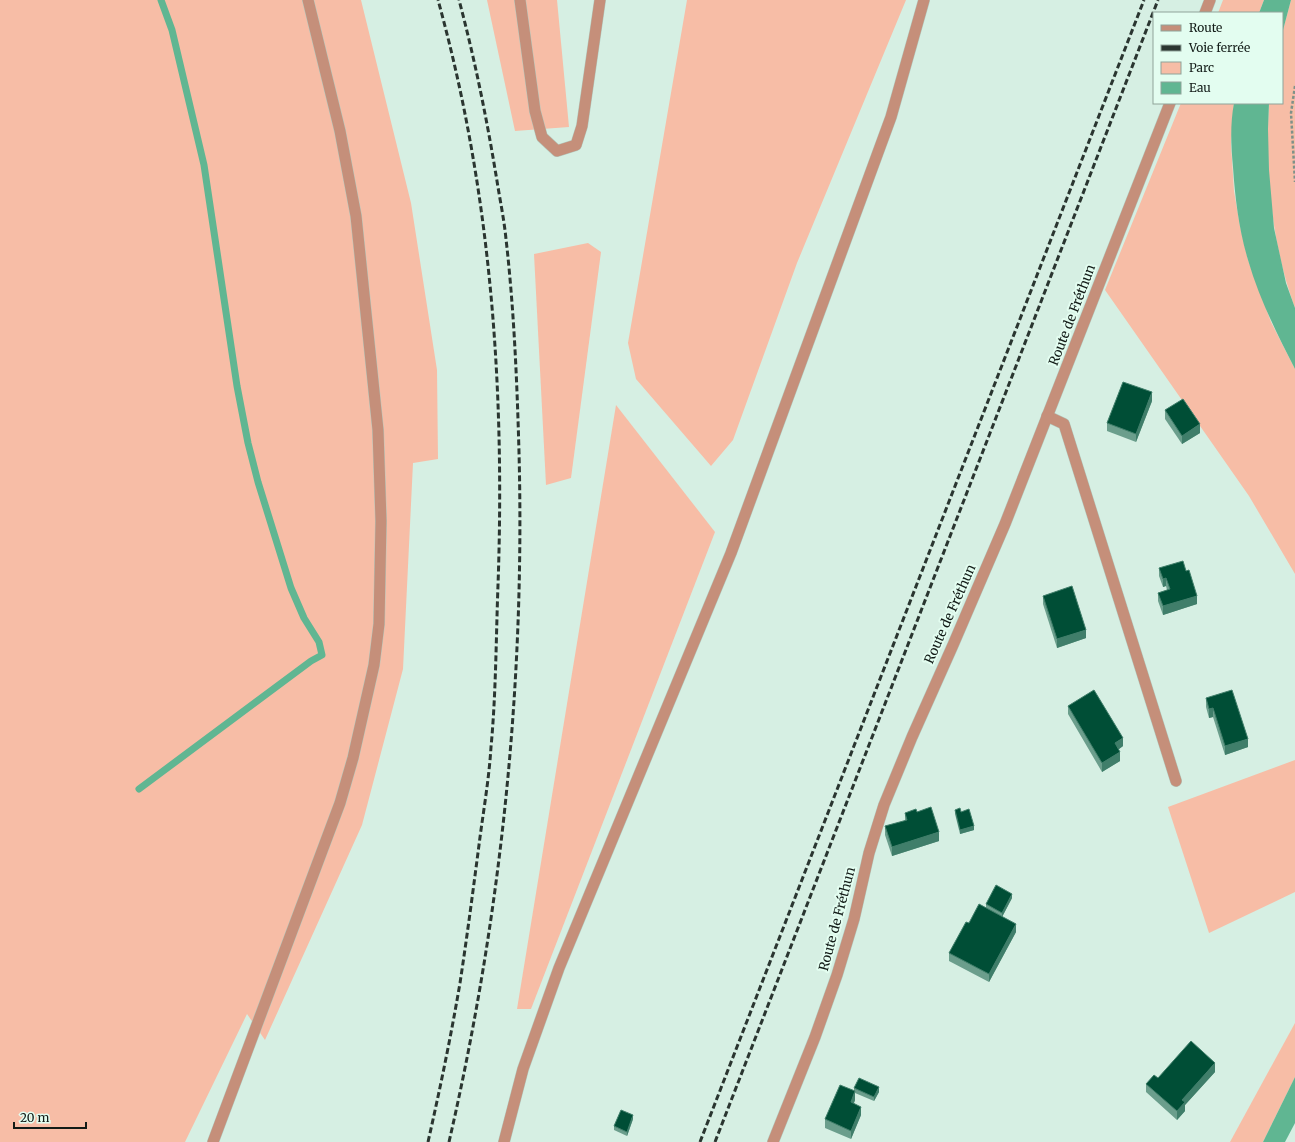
<svg xmlns="http://www.w3.org/2000/svg" width="1295" height="1142" font-family="Merriweather,serif">
  <rect width="100%" height="100%" fill="#d6efe3"/>
  <!-- green -->
  <g fill="#f7bda6">
    <path d="M0,0H361L411,203L437,370L438,459L413,463L403,669L362,825L265,1040L247,1014L185,1142H0Z"/>
    <path d="M487,0H557L569,127L515,131Z"/>
    <path d="M687,0H906L797,263L733,440L711,466L636,379L628,343Z"/>
    <path d="M1223,0H1264L1259,13H1218Z"/>
    <path d="M1291,0H1295V308C1271,243 1265,171 1269,103H1282V34Z"/>
    <path d="M1181,103H1234L1231,144L1234,191L1240,226L1248,260L1271,322L1295,369V574L1249,496L1105,290Z"/>
    <path d="M588,243L601,252L571,478L546,485L534,254Z"/>
    <path d="M616,405L715,532L531,1009H517Z"/>
    <path d="M1295,760V892L1209,933L1168,807Z"/>
    <path d="M1295,1023V1077L1263,1142H1230Z"/>
  </g>
  <!-- water -->
  <g fill="#60b692">
    <path d="M1264,0H1291L1282,34V13H1259Z"/>
    <path d="M1234,103H1269L1268,129L1269,170L1274,228L1286,283L1295,308V369C1277,334 1259,298 1248,260C1239,230 1235,198 1233,167C1231,146 1230,124 1234,103Z"/>
    <path d="M1295,1077V1123L1285,1142H1263Z"/>
  </g>
  <g fill="none" stroke-linecap="round" stroke-linejoin="round">
    <!-- stream -->
    <path stroke="#60b692" stroke-width="7" d="M139,789L311,661L322,655L319,642L304,618L291,588L258,482L248,443L237,386L204,165L172,30L161,0"/>
    <defs>
      <g id="service">
        <path d="M520,0L535,111L542,137L557,151L576,145L582,126L600,0"/>
        <path d="M213,1142L340,803L353,758L374,665L379,624L381,521L378,430L356,216L340,131L308,0"/>
        <path d="M504,1142L523,1069L559,968L731,553L891,117L924,0"/>
      </g>
      <path id="minor" d="M1047,416L1064,424L1176,781"/>
      <g id="tertiary">
        <path d="M1205,13L1210,0"/>
        <path d="M773,1142L815,1037L837,975L854,919L869,853L884,805L912,737L953,645L1005,524L1170,103"/>
      </g>
    </defs>
    <!-- service casing -->
    <use href="#service" stroke="#b3c9be" stroke-width="12"/>
    <!-- minor casing -->
    <use href="#minor" stroke="#b3c9be" stroke-width="12"/>
    <!-- tertiary casing -->
    <use href="#tertiary" stroke="#b3c9be" stroke-width="12"/>
    <!-- path -->
    <path stroke="#7f9189" stroke-width="2.5" stroke-dasharray="3 2" stroke-linecap="butt" d="M1295,86L1291,113L1295,182"/>
    <!-- service -->
    <use href="#service" stroke="#c58f7a" stroke-width="11"/>
    <!-- minor -->
    <use href="#minor" stroke="#c58f7a" stroke-width="11"/>
    <!-- tertiary -->
    <use href="#tertiary" stroke="#c58f7a" stroke-width="11"/>
    <!-- rail -->
    <g stroke="#2a3530" stroke-width="3" stroke-dasharray="6 3" stroke-linecap="butt">
      <path d="M428,1142C440,1089 451,1036 460,983C467,937 473,891 479,845C483,813 489,780 491,747C496,694 496,639 498,585C505,388 491,191 438,0"/>
      <path d="M449,1142C501,916 525,684 519,452C517,381 514,309 506,239C504,219 500,200 497,181C487,120 475,60 459,0"/>
      <path d="M700,1142L1144,0"/>
      <path d="M715,1142L1158,0"/>
    </g>
  </g>
  <!-- wall -->
  <g fill="#6b9e8c">
    <path d="M1152,401L1136,442L1107,431V423Z"/>
    <path d="M1165,410L1200,433L1182,444L1165,419Z"/>
    <path d="M1159,568L1186,571L1197,604L1163,615L1158,601V593L1167,590L1166,586L1163,587L1159,576Z"/>
    <path d="M1043,596L1086,638L1057,648L1043,604Z"/>
    <path d="M1206,698L1248,747L1225,755L1213,717L1209,718L1206,707Z"/>
    <path d="M1068,706L1123,746L1119,749L1120,761L1102,772L1068,714Z"/>
    <path d="M955,810L961,812L974,830L960,834L955,814Z"/>
    <path d="M917,812L939,841L892,856L885,835V826L905,821V813Z"/>
    <path d="M1012,898L1002,917L1016,932L989,982L949,961V953L969,923L986,908V904Z"/>
    <path d="M1215,1072L1185,1105V1111L1177,1120L1146,1092V1084L1158,1078Z"/>
    <path d="M854,1088L879,1092L874,1101L855,1093V1100L854,1103L861,1115L851,1139L825,1128V1119L854,1091Z"/>
    <path d="M633,1119L627,1136L614,1130V1126Z"/>
  </g>
  <!-- shaded-wall -->
  <g fill="#407e6a">
    <path d="M1152,392V401L1136,442V434Z"/>
    <path d="M1200,424V433L1182,444V436Z"/>
    <path d="M1166,578V586L1163,587V579Z"/>
    <path d="M1197,596V604L1163,615V606Z"/>
    <path d="M1086,630V638L1057,648V639Z"/>
    <path d="M1213,708V717L1209,718V709Z"/>
    <path d="M1123,738V746L1115,752V743Z"/>
    <path d="M1248,739V747L1225,755V746Z"/>
    <path d="M1120,752V761L1102,772V763Z"/>
    <path d="M974,826V830L960,834V830Z"/>
    <path d="M939,832V841L892,856V847Z"/>
    <path d="M1012,894V898L1002,917V913Z"/>
    <path d="M1016,924V932L989,982V974Z"/>
    <path d="M1215,1063V1072L1185,1105V1111L1177,1120V1111L1182,1100Z"/>
    <path d="M879,1087V1092L874,1101V1097Z"/>
    <path d="M855,1091V1100L851,1110V1102Z"/>
    <path d="M861,1107V1115L851,1139V1131Z"/>
    <path d="M633,1115V1119L627,1136V1132Z"/>
  </g>
  <!-- building -->
  <g fill="#004e36" stroke="#407e6a">
    <path d="M1123,382L1152,392L1136,434L1107,423Z"/>
    <path d="M1183,399L1200,424L1182,436L1165,410Z"/>
    <path d="M1183,561L1186,571L1189,570L1197,596L1163,606L1158,593L1170,589L1166,578L1163,579L1159,568Z"/>
    <path d="M1072,586L1086,630L1057,639L1043,596Z"/>
    <path d="M1094,690L1123,738L1115,743L1120,752L1102,763L1068,706Z"/>
    <path d="M1232,690L1248,739L1225,746L1213,708L1209,709L1206,698Z"/>
    <path d="M931,807L939,832L892,847L885,826L907,820L905,813L916,809L917,812Z"/>
    <path d="M960,808L961,812L969,809L974,826L960,830L955,810Z"/>
    <path d="M996,885L1012,894L1002,913L986,904Z"/>
    <path d="M979,904L1016,924L989,974L949,953L966,922L969,923Z"/>
    <path d="M1191,1041L1215,1063L1182,1100L1185,1102L1177,1111L1146,1084L1154,1075L1158,1078Z"/>
    <path d="M859,1078L879,1087L874,1097L854,1088Z"/>
    <path d="M840,1085L855,1091L851,1102L861,1107L851,1131L825,1119Z"/>
    <path d="M621,1110L633,1115L627,1132L614,1126Z"/>
  </g>
  <g text-anchor="middle" dominant-baseline="central" stroke-width="4" stroke-linejoin="round" paint-order="stroke">
    <!-- street labels -->
    <g font-size="13" fill="#121b17" stroke="#e3fdf0">
      <text transform="translate(1072 315) rotate(-69)">Route de Fréthun</text>
      <text transform="translate(950 614) rotate(-66)">Route de Fréthun</text>
      <text transform="translate(837 919) rotate(-75)">Route de Fréthun</text>
    </g>
  </g>
  <!-- legend -->
  <rect x="1153" y="12" width="130" height="92" fill="#e3fdf0" stroke="#8fa399"/>
  <rect x="1161" y="25" width="20" height="6" fill="#c58f7a" stroke="#8fa399"/>
  <text x="1189" y="32" font-size="12" fill="#121b17">Route</text>
  <rect x="1161" y="45" width="20" height="6" fill="#2a3530" stroke="#8fa399"/>
  <text x="1189" y="52" font-size="12" fill="#121b17">Voie ferrée</text>
  <rect x="1161" y="62" width="20" height="12" fill="#f7bda6" stroke="#8fa399"/>
  <text x="1189" y="72" font-size="12" fill="#121b17">Parc</text>
  <rect x="1161" y="82" width="20" height="12" fill="#60b692" stroke="#8fa399"/>
  <text x="1189" y="92" font-size="12" fill="#121b17">Eau</text>
  <!-- scale -->
  <path d="M14 1122v6h72v-6" fill="none" stroke="#121b17" stroke-width="2"/>
  <text x="20" y="1122" font-size="12" fill="#121b17" stroke="#e3fdf0" stroke-width="3" paint-order="stroke">20 m</text>
</svg>
